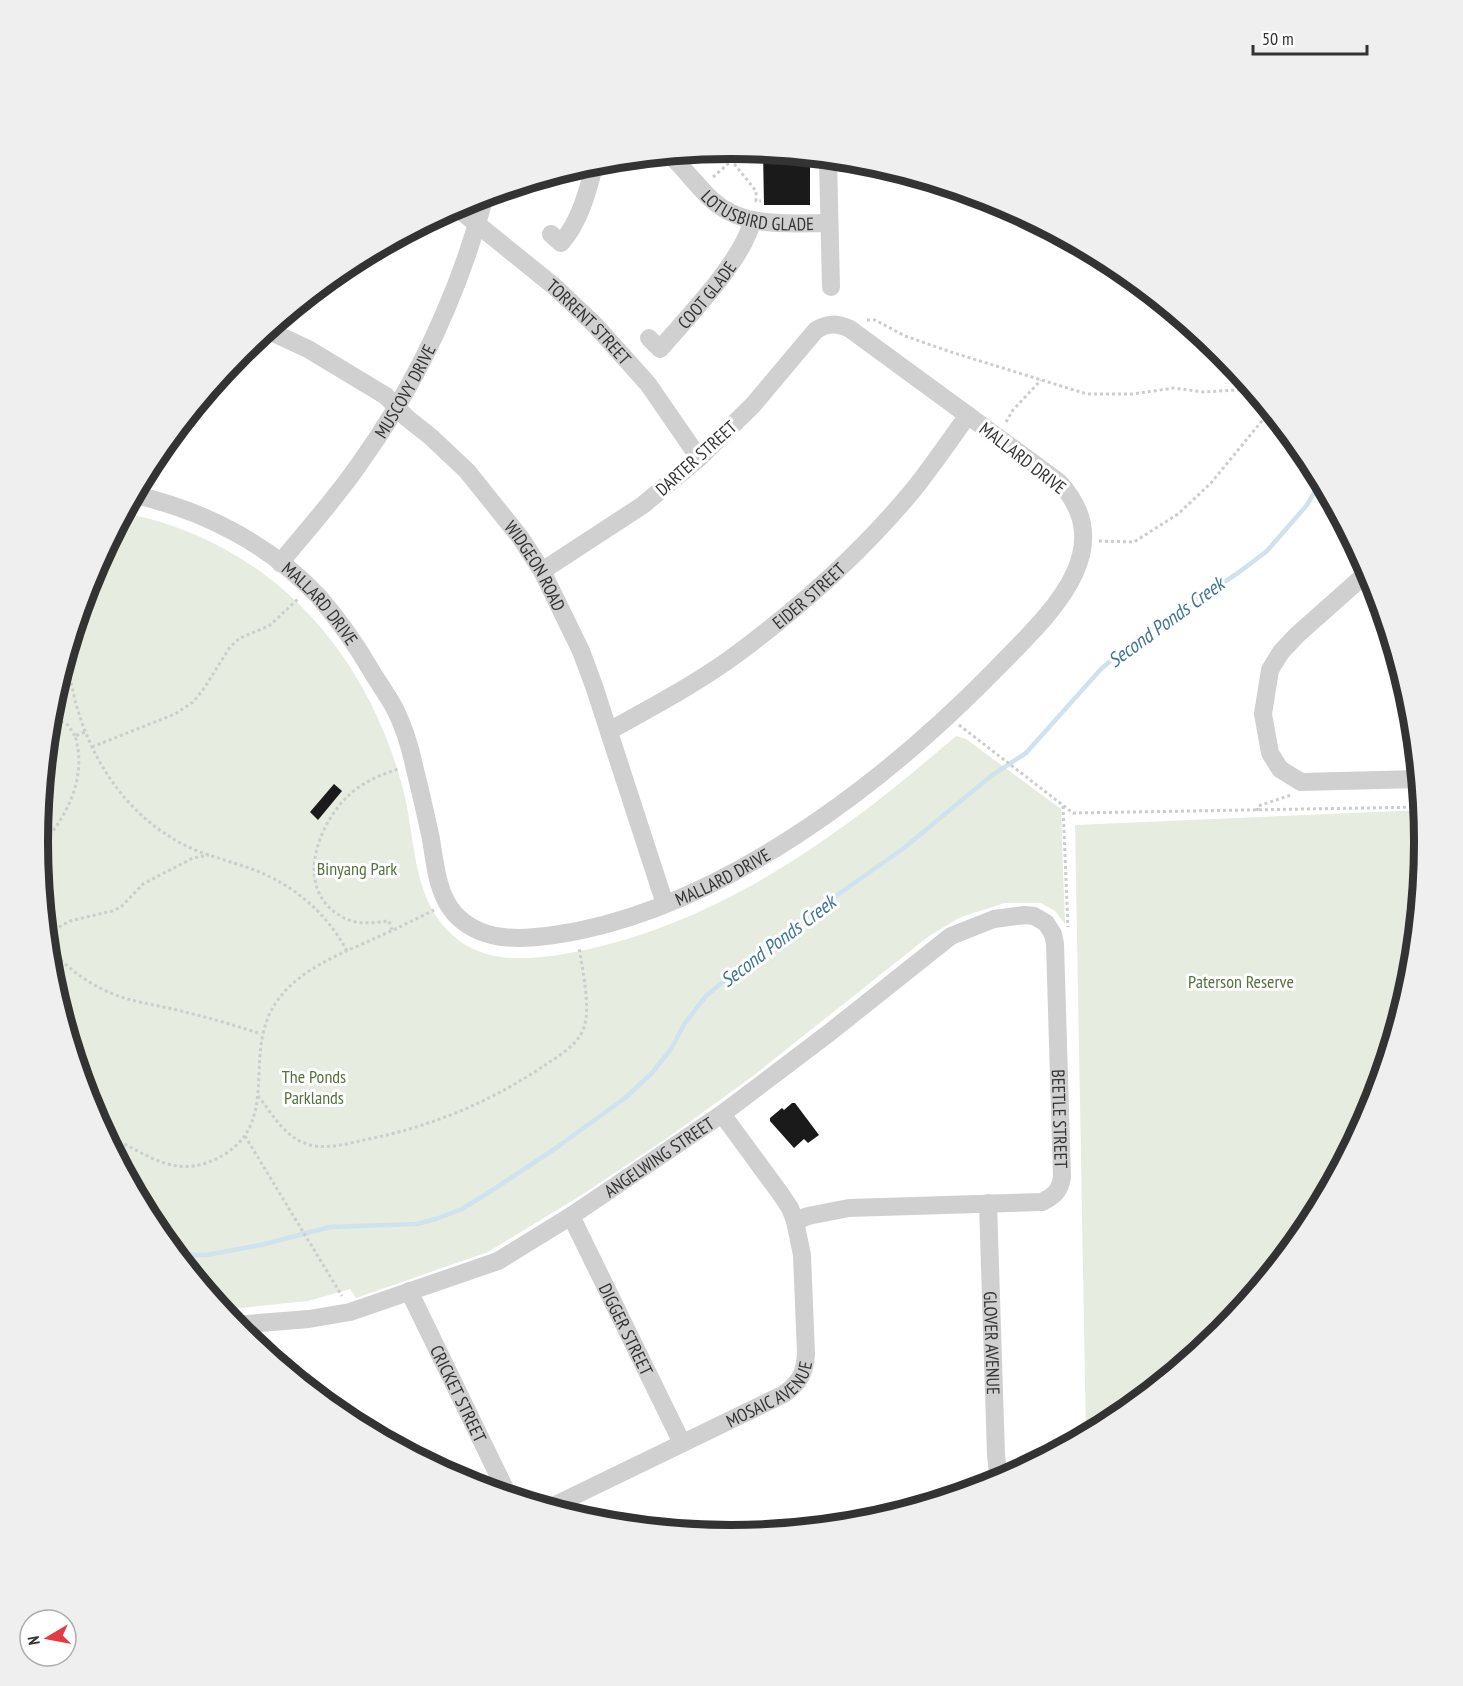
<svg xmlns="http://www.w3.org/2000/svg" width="1463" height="1686" font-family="'PT Sans Narrow',sans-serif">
  <rect width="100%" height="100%" fill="#fff"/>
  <!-- green -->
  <g fill="#e6ecdf">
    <path d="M125,513C269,542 366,649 403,789C414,830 412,879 436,916C468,963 514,962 564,954C716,928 843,834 956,736L966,739L1061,809L1065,924L1055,911L1041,903H1005L961,917L929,936L753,1076L666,1139L580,1196L488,1252L356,1298L350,1289L308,1301L221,1310L154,1228L90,1108L51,978L38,843L51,707L90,577Z"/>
    <path d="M1422,810L1425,843L1412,979L1373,1109L1308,1229L1222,1334L1117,1420L1086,1436L1075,825Z"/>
  </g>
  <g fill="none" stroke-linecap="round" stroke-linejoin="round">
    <!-- stream -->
    <path stroke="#cfe2ee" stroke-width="4.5" d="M170,1248L192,1255H206L261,1245L330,1227L417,1224L436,1219L462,1209L488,1193L556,1148L625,1098L652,1073L671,1049L685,1023L706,996L776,938L904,848L991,776L1026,753L1101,669L1134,641L1238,573L1267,551L1307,505L1321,481"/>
  </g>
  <!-- building -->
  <g fill="#1a1a1a">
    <path d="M763,152L775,153V157H810V205H764Z"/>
    <path d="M334,784L342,791L318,820L310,812Z"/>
    <path d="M792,1103H795L819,1135L808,1143L804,1139L794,1148L770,1121V1118L782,1108L784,1110Z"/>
  </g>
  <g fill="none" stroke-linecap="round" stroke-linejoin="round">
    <!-- path -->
    <g stroke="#cdcdcd" stroke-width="3" stroke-dasharray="3 3" stroke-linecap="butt">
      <path d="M723,150L756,191V201H761"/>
      <path d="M713,177L744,150"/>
      <path d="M867,320H875L905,336L954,353L1087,394H1132L1174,388L1203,392L1253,389"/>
      <path d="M1006,422L1013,410L1041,380"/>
      <path d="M1099,541L1134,542L1178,514L1211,483L1270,411"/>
      <path d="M67,653C74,737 119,820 200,852C217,858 235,863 252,869C294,885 326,912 347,951"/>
      <path d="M50,716L68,725L75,736"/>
      <path d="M959,725L1073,813L1422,807"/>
      <path d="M92,747L175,714L193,702L203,690L230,647L240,638L269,626L298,599"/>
      <path d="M1063,806L1068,927"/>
      <path d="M1257,811L1258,806L1291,795"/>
      <path d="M38,849C66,819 88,778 75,736L85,732"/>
      <path d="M392,930L389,921C378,922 367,924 356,922C347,920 339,916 332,910C296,879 321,821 349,795C363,782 380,775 398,769"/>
      <path d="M48,947C63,963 81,979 102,989C123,1000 146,1003 168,1008C200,1015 231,1024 261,1034"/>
      <path d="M49,947L50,935L57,928L70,921L112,911L121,907L143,884L193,858L209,855"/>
      <path d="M258,1096C273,1114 284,1138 310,1145C327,1149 347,1144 364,1140C430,1127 489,1103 545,1065C560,1055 581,1043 585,1024C590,1002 582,969 579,946"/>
      <path d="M103,1133C147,1153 176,1184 225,1154C281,1119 241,1052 277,1001C300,968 345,952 380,936C398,928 416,919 434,910"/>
      <path d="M245,1136L342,1296"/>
    </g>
    <!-- street -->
    <g stroke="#d0d0d0" stroke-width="18">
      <path id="s1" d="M670,155C685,169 697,186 712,200C744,229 789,223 829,223"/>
      <path d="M828,159L831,287"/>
      <path id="s2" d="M456,207L555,287L595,325L648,384L699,458"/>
      <path d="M551,234L561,243C580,222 588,190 595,163"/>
      <path id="s3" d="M267,330L308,349L386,396L407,418L431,437L467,471L520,537L542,571L581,651L594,686L665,904"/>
      <path id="s4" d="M649,338L660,349C686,319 746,257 752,220"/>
      <path id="s5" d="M135,495C203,510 271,545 319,597C339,620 357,646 372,672C380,685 388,696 395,709C404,727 411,750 415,770C421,793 426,816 431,839C435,863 437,893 454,913C480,942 519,940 554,935C719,911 884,784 998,667C1045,618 1123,551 1059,482L850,329C837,323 828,323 816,330L753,405L699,458L643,505L542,571"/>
      <path id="s6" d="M280,563C307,530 336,498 360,463C418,382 459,293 485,196"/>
      <path d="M1369,571L1297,635L1281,652L1270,670L1263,714L1270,753L1280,769L1301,782L1419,779"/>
      <path id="s7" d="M609,731C650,708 692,686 730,659C797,610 862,552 914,489C933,465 950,440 968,415"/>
      <path id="s8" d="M988,1203L996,1455L999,1483"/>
      <path id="s9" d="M571,1216L682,1443"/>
      <path id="s10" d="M409,1291L509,1497"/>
      <path id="s11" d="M234,1325L309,1319L350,1312L498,1261L571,1216L722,1114L829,1033L951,936L994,919L1025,915L1034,916L1046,923L1053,934L1055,944L1062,1177C1060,1191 1054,1196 1042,1202L849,1208L808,1216L795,1221"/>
      <path id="s12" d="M547,1509L784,1394C799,1383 805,1374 806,1354L802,1255L795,1221L790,1208L780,1193L722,1114"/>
    </g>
  </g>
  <g text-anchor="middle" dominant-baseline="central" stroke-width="6" stroke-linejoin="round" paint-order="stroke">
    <!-- street labels -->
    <g font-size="18" fill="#333" stroke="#fff">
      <text stroke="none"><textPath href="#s1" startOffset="110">LOTUSBIRD GLADE</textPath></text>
      <text stroke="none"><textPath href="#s4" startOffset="87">COOT GLADE</textPath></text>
      <text stroke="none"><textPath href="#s2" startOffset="176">TORRENT STREET</textPath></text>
      <text stroke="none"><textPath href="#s6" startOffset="213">MUSCOVY DRIVE</textPath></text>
      <text transform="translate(696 458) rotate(-42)">DARTER STREET</text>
      <text transform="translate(1023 458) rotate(38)">MALLARD DRIVE</text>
      <text stroke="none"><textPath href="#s3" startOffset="364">WIDGEON ROAD</textPath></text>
      <text stroke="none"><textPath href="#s7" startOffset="242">EIDER STREET</textPath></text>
      <text stroke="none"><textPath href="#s5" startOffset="219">MALLARD DRIVE</textPath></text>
      <text stroke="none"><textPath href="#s5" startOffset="849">MALLARD DRIVE</textPath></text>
      <text stroke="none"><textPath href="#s11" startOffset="1130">BEETLE STREET</textPath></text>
      <text stroke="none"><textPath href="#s11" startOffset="465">ANGELWING STREET</textPath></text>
      <text stroke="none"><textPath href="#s9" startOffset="126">DIGGER STREET</textPath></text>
      <text stroke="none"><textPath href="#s8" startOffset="140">GLOVER AVENUE</textPath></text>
      <text stroke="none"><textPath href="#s12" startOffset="252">MOSAIC AVENUE</textPath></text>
      <text stroke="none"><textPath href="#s10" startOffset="114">CRICKET STREET</textPath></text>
    </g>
    <!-- park labels -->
    <g font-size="18" fill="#56703f" stroke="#fff">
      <text x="357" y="868">Binyang Park</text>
      <text x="1241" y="981">Paterson Reserve</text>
      <text x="314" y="1076">The Ponds<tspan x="314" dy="21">Parklands</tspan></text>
    </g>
    <!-- water labels -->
    <g font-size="20" font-style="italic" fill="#3f7597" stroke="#fff">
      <text transform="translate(1166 622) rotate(-36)">Second Ponds Creek</text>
      <text transform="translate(778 941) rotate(-37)">Second Ponds Creek</text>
    </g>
  </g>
  <!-- crop -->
  <path d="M0 0H1463V1686H0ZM48 842a683 683 0 1 1 1366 0a683 683 0 1 1-1366 0Z" fill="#efefef" fill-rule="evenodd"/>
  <path fill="none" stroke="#333" stroke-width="8" d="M48 842a683 683 0 1 1 1366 0a683 683 0 1 1-1366 0Z"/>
  <!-- north arrow -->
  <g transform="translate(48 1638) rotate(260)"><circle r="28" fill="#ffffff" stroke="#adadad" stroke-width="1.5"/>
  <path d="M0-4.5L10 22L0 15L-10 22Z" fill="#e63946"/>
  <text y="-9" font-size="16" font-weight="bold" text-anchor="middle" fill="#333333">N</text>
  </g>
  <!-- scale -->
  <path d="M1253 45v9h114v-9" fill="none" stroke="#333333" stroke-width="3"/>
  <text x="1262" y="45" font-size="18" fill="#333333" stroke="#ffffff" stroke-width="4.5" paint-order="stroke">50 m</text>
</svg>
